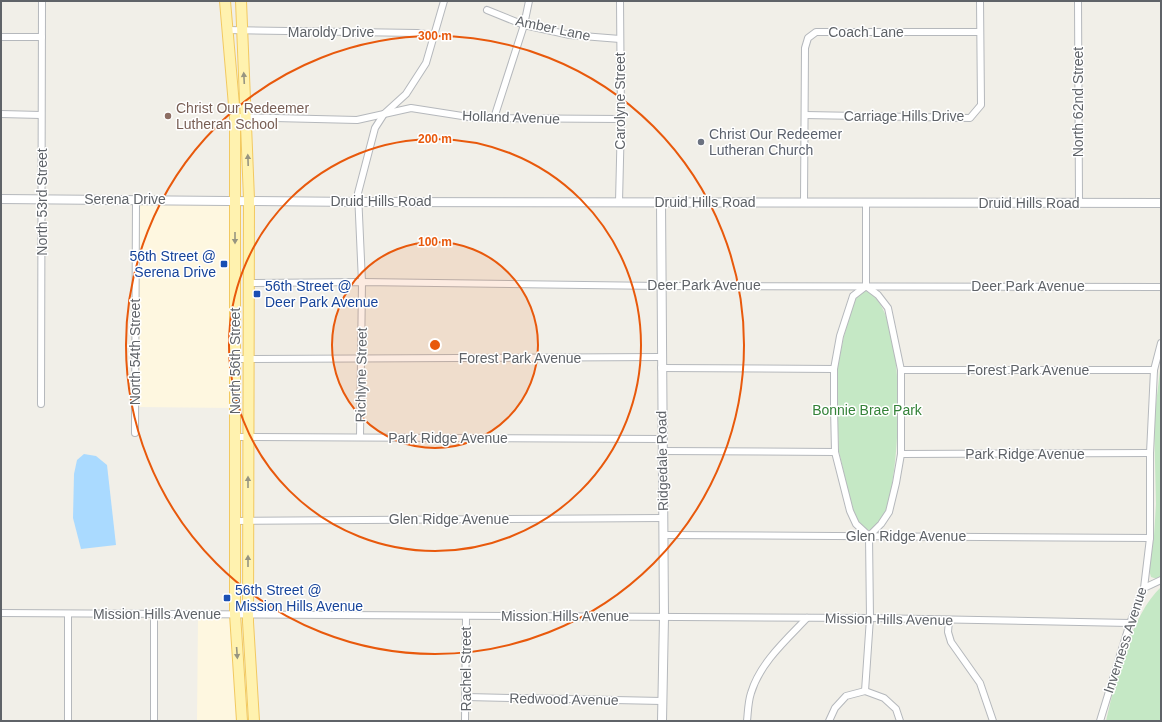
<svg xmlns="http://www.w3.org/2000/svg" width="1162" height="722" font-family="Helvetica,sans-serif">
  <rect width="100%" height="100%" fill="#f1efe8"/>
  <!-- commercial -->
  <g fill="#fef7e0">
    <path d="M139,203H232V408L139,407Z"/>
    <path d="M198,618H231L239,721H197Z"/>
  </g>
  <!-- green -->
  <g fill="#c5e8c5">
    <path d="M864,290C911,306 900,471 886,510C883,518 877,524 872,530H868L859,524L853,511L839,452L837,407V370L844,336L852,306L858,294Z"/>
    <path d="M1161,362V577L1157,579L1151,577L1149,570L1154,536L1156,504L1154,421Z"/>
    <path d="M1161,587V721H1106C1115,681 1131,615 1161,587Z"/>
  </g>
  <!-- water -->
  <path fill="#aadaff" d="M84,454L96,456L107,465L116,545L81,549L73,518L74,474L77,460Z"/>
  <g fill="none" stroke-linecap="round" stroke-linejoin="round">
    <defs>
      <g id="minor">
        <path d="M1078,1L1079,203"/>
        <path d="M487,10L524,25L570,35L620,39"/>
        <path d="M227,30L417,33L434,35"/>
        <path d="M1,37H42"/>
        <path d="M1,114L41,115"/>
        <path d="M805,115L970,118L981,105L980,1"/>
        <path d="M235,117L357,120L411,108L475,118L621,119"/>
        <path d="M494,118L524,25L529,1"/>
        <path d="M619,202L621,119L620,1"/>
        <path d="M804,202L805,48L808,38L816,32H980"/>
        <path d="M248,283L362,282L661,286L1161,287"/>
        <path d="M866,286V202"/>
        <path d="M235,359L661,357"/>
        <path d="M661,368L834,369"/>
        <path d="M901,370H1154"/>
        <path d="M41,404L42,1"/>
        <path d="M135,433L136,199"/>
        <path d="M235,437L662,439"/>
        <path d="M360,437L362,282L358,193L375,128L384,114L406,94L426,63L444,1"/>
        <path d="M662,451L835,452"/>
        <path d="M901,454L1150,453"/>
        <path d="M235,521L663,518"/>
        <path d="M663,535L1150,538"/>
        <path d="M1144,588L1161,580"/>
        <path d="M1,613L870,618L1130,623"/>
        <path d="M68,614V721"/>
        <path d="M949,620L948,632L951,642L980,683L993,721"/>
        <path d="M865,691L870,618L869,536L856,524L850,511L835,452L834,407V369L840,336L853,296L866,286L878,295L888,308L901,370V454L896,483L889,512L881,524L869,536"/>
        <path d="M466,697L662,701"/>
        <path d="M154,721V615"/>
        <path d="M465,721L466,616"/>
        <path d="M747,721C748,712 748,702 751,693C760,663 786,640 807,618"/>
        <path d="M829,721L835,708L846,696L865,691L884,698L896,709L900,721"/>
        <path d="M1100,721L1130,623L1144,588L1150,538V453L1154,370L1161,343"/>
      </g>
      <g id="tertiary">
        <path d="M1,199L360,202L1161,203"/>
        <path d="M661,202L664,617L662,721"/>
      </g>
      <g id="primary">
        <path d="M225,1L235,117V614L242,721"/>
        <path d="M241,1L249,199L248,622L254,721"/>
      </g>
    </defs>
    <!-- minor casing -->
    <use href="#minor" stroke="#b5b8bc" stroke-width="8"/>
    <!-- tertiary casing -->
    <use href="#tertiary" stroke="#b5b8bc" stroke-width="10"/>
    <!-- primary casing -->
    <use href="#primary" stroke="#f2c960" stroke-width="12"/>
    <!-- minor -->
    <use href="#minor" stroke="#fff" stroke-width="6"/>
    <!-- tertiary -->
    <use href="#tertiary" stroke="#fff" stroke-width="8"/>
    <!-- primary -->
    <use href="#primary" stroke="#fff2af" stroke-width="10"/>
  </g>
  <!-- one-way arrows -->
  <defs><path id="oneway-solid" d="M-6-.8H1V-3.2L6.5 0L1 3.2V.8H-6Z"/></defs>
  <g fill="#979581">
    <use href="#oneway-solid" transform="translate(244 78) rotate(-93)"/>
    <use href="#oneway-solid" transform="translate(248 160) rotate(-92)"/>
    <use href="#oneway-solid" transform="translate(235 238) rotate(90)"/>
    <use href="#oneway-solid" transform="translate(248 482) rotate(-90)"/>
    <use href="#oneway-solid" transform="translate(248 561) rotate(-90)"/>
    <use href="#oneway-solid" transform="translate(237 653) rotate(86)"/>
  </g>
  <!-- distance rings -->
  <circle cx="435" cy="345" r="103" fill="#e8590c" fill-opacity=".12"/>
  <g fill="none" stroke="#e8590c" stroke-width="2">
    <circle cx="435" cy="345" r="103"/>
    <circle cx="435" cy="345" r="206"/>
    <circle cx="435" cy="345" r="309"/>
  </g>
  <!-- markers -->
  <circle fill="#8d6e63" stroke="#fff" stroke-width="1.5" cx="168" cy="116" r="4"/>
  <circle fill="#6b7280" stroke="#fff" stroke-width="1.5" cx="701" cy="142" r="4"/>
  <g fill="#1a4fb4" stroke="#fff" stroke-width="1.5">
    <rect x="220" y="260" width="8" height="8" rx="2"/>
    <rect x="253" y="290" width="8" height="8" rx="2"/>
    <rect x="223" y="594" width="8" height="8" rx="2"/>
  </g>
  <g text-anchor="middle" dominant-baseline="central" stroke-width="3" stroke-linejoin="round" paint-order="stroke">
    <!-- street labels -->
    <g font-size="14" fill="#5f6368" stroke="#fff">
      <text transform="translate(553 28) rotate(12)">Amber Lane</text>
      <text x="331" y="32">Maroldy Drive</text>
      <text x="866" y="32">Coach Lane</text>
      <text transform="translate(620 101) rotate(-90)">Carolyne Street</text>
      <text transform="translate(1078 102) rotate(-90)">North 62nd Street</text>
      <text x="904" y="116">Carriage Hills Drive</text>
      <text transform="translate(511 117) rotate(2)">Holland Avenue</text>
      <text x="125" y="199">Serena Drive</text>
      <text x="381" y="201">Druid Hills Road</text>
      <text transform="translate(42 202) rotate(-90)">North 53rd Street</text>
      <text x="705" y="202">Druid Hills Road</text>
      <text x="1029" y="203">Druid Hills Road</text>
      <text x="704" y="285">Deer Park Avenue</text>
      <text x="1028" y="286">Deer Park Avenue</text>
      <text transform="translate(135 352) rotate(-90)">North 54th Street</text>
      <text x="520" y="358">Forest Park Avenue</text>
      <text transform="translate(235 361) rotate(-90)">North 56th Street</text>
      <text x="1028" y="370">Forest Park Avenue</text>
      <text transform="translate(361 375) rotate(-89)">Richlyne Street</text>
      <text x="448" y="438">Park Ridge Avenue</text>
      <text x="1025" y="454">Park Ridge Avenue</text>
      <text transform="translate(662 461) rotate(-91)">Ridgedale Road</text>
      <text x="449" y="519">Glen Ridge Avenue</text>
      <text x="906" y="536">Glen Ridge Avenue</text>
      <text x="157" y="614">Mission Hills Avenue</text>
      <text x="565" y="616">Mission Hills Avenue</text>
      <text transform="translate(889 619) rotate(1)">Mission Hills Avenue</text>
      <text transform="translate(1125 640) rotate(-72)">Inverness Avenue</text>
      <text transform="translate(466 669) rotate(-90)">Rachel Street</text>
      <text transform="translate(564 699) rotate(1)">Redwood Avenue</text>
    </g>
    <!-- education labels -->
    <g font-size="14" fill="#785e54" stroke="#fff" text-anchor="start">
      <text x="176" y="108">Christ Our Redeemer<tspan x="176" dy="16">Lutheran School</tspan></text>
    </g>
    <!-- worship labels -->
    <g font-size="14" fill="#5b616d" stroke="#fff" text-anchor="start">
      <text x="709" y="134">Christ Our Redeemer<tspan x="709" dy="16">Lutheran Church</tspan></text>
    </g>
    <!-- transit labels -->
    <g font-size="14" fill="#164399" stroke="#fff" text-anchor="start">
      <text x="216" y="256" text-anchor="end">56th Street @<tspan x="216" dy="16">Serena Drive</tspan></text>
      <text x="265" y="286">56th Street @<tspan x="265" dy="16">Deer Park Avenue</tspan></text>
      <text x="235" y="590">56th Street @<tspan x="235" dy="16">Mission Hills Avenue</tspan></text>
    </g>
    <!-- park labels -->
    <g font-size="14" fill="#348238" stroke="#fff">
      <text x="867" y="410">Bonnie Brae Park</text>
    </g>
  </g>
  <circle cx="435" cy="345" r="6" fill="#e8590c" stroke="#fff" stroke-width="2"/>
  <g font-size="12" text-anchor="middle" font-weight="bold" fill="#e8590c" stroke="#fff" stroke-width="3" stroke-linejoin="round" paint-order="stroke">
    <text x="435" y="40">300 m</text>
    <text x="435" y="143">200 m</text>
    <text x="435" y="246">100 m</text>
  </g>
  <!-- border -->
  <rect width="1162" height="722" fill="none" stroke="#5f6368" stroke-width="4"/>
</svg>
